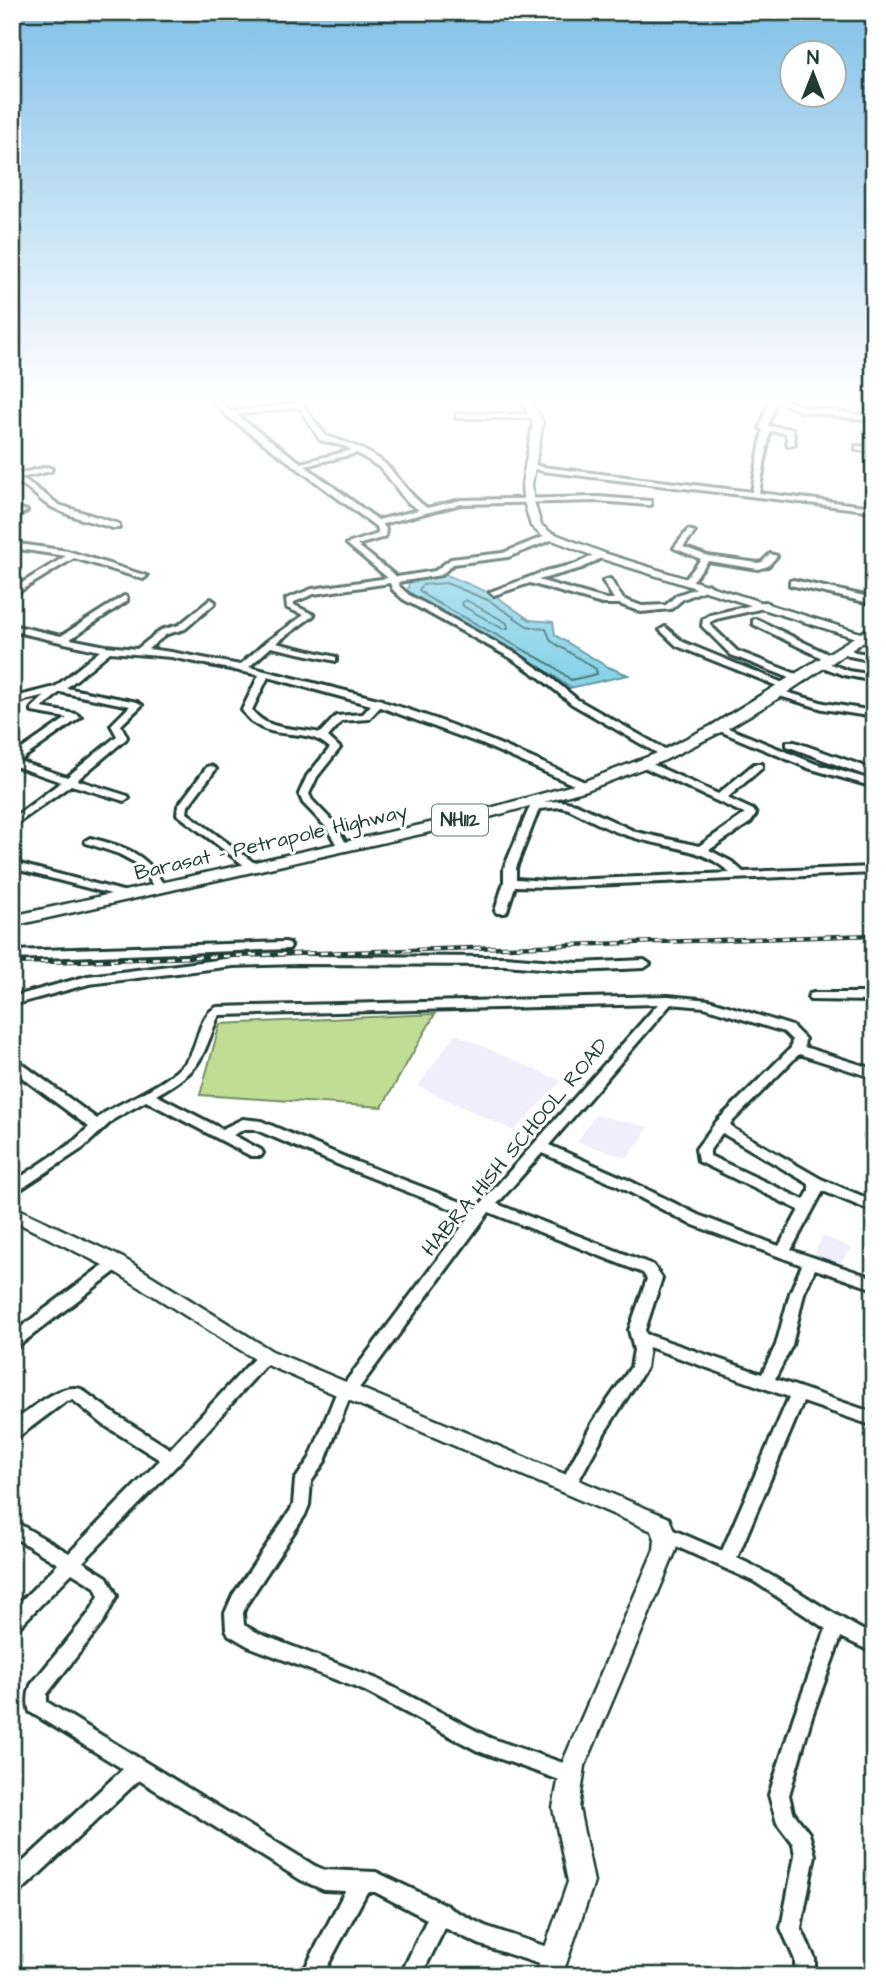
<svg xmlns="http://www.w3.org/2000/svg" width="886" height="1988" font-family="'Architects Daughter',sans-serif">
  <rect width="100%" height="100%" fill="#fff"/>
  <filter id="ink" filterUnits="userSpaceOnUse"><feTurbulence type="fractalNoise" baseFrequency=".0143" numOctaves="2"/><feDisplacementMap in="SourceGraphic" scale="14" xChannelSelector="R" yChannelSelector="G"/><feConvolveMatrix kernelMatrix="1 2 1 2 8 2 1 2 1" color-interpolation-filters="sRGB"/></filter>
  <g filter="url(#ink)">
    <!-- built -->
    <g fill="#f0edfc">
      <path d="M455,1034L561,1081L514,1131L418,1086Z"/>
      <path d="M595,1115L649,1127L628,1158L577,1142Z"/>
      <path d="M823,1236L852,1248L836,1268L813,1256Z"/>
    </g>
    <!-- green -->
    <path fill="#c0dd95" stroke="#708d64" stroke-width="2" d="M435,1014L382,1107L200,1095L220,1024Z"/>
    <!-- water -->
    <path fill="#88d3e8" stroke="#5e97a0" stroke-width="2" d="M447,575L494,595L530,620L553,622L555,635L606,666L628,675L570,688L550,673L423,603L408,591L409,580Z"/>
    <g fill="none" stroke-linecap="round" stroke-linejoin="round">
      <!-- shore -->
      <g stroke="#49797c" stroke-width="2">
        <path d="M446,583L490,601L527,626L546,629L551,641L596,669L597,674L571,680L553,666L427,597L419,590L422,585Z"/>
        <path d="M466,600L507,623L508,628L503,629L463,606L462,602Z"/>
      </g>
      <defs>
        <g id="minor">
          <path d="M209,398H216L232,412L297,403L296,398H302L306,410L326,436C346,442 375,452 389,468C403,483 410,496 427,508L461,500L598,497L651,501V505H648L598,501L461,504L382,524L386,529L385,537L357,545L397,577L435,571L451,559L503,553L548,535H554V539L508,557L453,564L441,575L398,582L400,587L409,595L517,654L545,673L578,700L670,752V756H662L572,704L539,677L511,658L403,599L393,590L390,583L314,594L294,602V605L314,615L276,643L336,657V661L271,647L249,667L382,700L384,702C454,723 522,753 589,784V788H581L484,745L380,707L369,719L342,721L328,737L340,748L317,777L309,794L312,800L336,825L348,847L343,850L339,849L327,828L303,803L299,794L307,776L330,748C303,722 267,748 242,710L259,675L171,657L110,652L66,688L137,702L142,705L121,725L127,737L126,739L77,780L128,796L129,798L124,801L71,785L12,827V819L61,782L12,765V756L67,718L32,712V708L46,695L25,700L12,708V700L19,696L55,687L100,651L12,631V625L61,636L124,596L127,597V601L70,639L106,646L137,649L161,630L179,625L211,599L215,602L214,604L185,629L167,634L148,649L171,652L240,665L266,642L304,615L287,608L286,599L312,589L388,578L347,544L378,534V529L374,525L227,416ZM299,407L320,440L344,446L352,450L301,463L236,415ZM357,453L382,469L406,501L419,510L378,520L305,466ZM268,677L371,705L363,714L336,716L320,733C297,727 267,732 252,710ZM60,692L130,706L111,725L117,736L67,777L19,761L81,717L76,714L42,708Z"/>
          <path d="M770,398H780L803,407L874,417V421L801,411L776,401L768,426L793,429L795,444L788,446L786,433L770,431L759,493L874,507V511L542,471L527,466L531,464L542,467L752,492L763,430L760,428Z"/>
          <path d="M459,414H536L540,416L536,418H456V414Z"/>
          <path d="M856,446L874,447V451L856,450Z"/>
          <path d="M48,467L52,469L51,471L20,478L29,483L59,505L119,524V528H113C90,521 65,516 45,503C34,495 26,483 12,482L13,475Z"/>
          <path d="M20,509L27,511L12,519V514Z"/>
          <path d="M688,530L695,532L683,547L708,556L758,563L762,562L770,554L777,556L768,566L758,569L708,561L691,583H685L684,581L701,559L674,548Z"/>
          <path d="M12,543L68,551L147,576L143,579L74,558L12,596V589L66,556L12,548Z"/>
          <path d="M600,552L604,555L603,557L582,568L538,580L605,599H614L603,581L610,579L623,599L642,606L666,605L677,595L708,584L712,587L683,599L671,609L641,612L619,604H602L530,583L494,595L490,592L546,571L576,564Z"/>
          <path d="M793,580L874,598V604L790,585V581Z"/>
          <path d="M765,602L768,603V607L716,619L710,622V625L737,651L804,677V681H798L731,655L702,626L703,619L710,615Z"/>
          <path d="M756,619L834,657L836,659L834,661H828L753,624V620Z"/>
          <path d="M665,627L683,642L793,687L791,689H785L677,646L660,630Z"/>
          <path d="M844,646L855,652L874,655V661L849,656L839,649Z"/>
          <path d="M823,661L849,671L874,675V681L844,675L820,666V662Z"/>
          <path d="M779,690L824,703L874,711V717L823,709L776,695V691Z"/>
          <path d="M718,724L816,764L865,778L867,776L787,746V742H795L872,769L874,771V787L808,768L715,729L713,727Z"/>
          <path d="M643,760L718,794L754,764H762V768L727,798L753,810L756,814L751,822L709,850L732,862L743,872L874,867V873L547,887L515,886L507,911L505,913H497L495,911L504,882V868L533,799H541L542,802L561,801L576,804L636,832L699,846L745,814L639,765L638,763ZM561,807L569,809C589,819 608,830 629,836C663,848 703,846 730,873L547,881L516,879V868L539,809Z"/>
          <path d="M211,766L216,769L188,806L187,813L257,865L259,867L257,869H249L177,814L178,806L207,767Z"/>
          <path d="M90,838C125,847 148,853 165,888L163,890H155L148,877L136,863L119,854L86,843L85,841Z"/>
          <path d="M12,862L130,893L132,895L126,898L12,868Z"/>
          <path d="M874,877V889L868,886V880Z"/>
          <path d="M285,942L289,943L291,946L289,949L12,959V951Z"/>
          <path d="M298,956L505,957L578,963L644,960L650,964L644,968L578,971L505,965L298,964L233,966L89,984L12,1005V997L88,976L233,958Z"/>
          <path d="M814,993H874V1001L810,1000L808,997L810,994Z"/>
          <path d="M668,996L709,1000L792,1026L805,1039L804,1047L874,1069V1078L799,1054L730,1124L734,1129L821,1179L874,1201V1212L823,1191L791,1250L874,1278V1289L815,1269L804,1293L792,1345L775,1379L874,1413V1426L803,1402L737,1558C785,1580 826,1612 874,1636V1653L841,1637L812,1716L789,1795L793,1812L809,1833L815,1855L801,1928L815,1959V1976H795V1960L781,1928L795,1855L793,1844L777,1823L769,1795L794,1716L826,1629L755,1582L658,1538L655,1533L658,1528L664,1526L722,1551L789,1397L649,1347L646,1368L605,1432L574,1489L568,1491L562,1489L560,1484L593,1422L631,1367L634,1350L629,1330L647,1279L643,1273L489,1212L354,1395L350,1396L325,1461L311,1482L309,1505L305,1515L246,1605L243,1613L244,1625L260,1634L377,1679L490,1738L578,1768L581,1775L578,1782L571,1784L478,1751L365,1691L248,1646L229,1635L226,1629L225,1613L233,1595L290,1511L293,1505L295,1480L310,1458L339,1386L344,1384L470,1216L344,1167L254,1129H245L233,1135L261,1150L263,1153L261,1156H251L146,1101L114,1119L83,1148L12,1195V1183L73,1142L89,1127L12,1070V1059L17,1060L97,1119L104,1113C130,1098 170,1083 188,1059C199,1044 198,1015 217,1007ZM658,1004L477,1208L354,1161L261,1121L243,1119L222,1129L156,1095C199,1071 200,1064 217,1019L220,1015ZM671,1004L704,1007L784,1032L792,1040L791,1048L717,1121L696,1149L698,1161L799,1210L779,1246L698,1215L628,1180L549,1145ZM722,1133L809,1184V1191L804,1200L710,1156V1150ZM542,1153L618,1186L688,1223L802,1265L790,1293L776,1345L762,1374L646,1334L645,1330L662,1278L653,1265L497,1204Z"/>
          <path d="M873,1131L874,1132V1142L869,1140L866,1136L868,1133Z"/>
          <path d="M116,1258L121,1259L123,1263L121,1267L17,1347L12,1349V1334L111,1259Z"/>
          <path d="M265,1350L270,1352L273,1356L270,1360L178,1464L83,1562L107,1577L117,1596L102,1624L47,1694V1702L315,1866L324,1870L376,1872L448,1906L449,1908L485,1926L562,1952L565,1959L562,1966L555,1969L481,1945L445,1928L421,1976H400L427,1919L375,1892H367L322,1976H301L345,1891L324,1890L301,1880L139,1780L19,1893L12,1896V1872L123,1769L30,1712C27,1703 28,1694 31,1685L90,1612L99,1596L95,1587L72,1573L18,1628L12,1630V1610L58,1564L12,1536V1520L69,1553L160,1460L104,1425L73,1400L66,1401L18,1437L12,1438V1423C29,1411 60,1382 81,1389L116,1415L170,1449L260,1352Z"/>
        </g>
        <g id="major">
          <path d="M521,398H529L543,422L532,484L533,498L541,525L550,532L604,553L867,635V639H859L596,557L542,536L531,526L523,498L522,484L533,422Z"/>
          <path d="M12,1206L123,1258L272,1351L669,1518L677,1539L676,1550L585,1766L579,1808L594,1882L562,1976H535L568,1882L553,1808L561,1766L654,1550L655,1539L652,1531L258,1361L109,1268L12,1220Z"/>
        </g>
        <path id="highway" d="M874,625V635L774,701L721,732L665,760L587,790L461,825L12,926V916L461,816L577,784L655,754L711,726Z"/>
      </defs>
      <!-- minor casing -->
      <use href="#minor" stroke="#1f3d34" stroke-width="6"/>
      <!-- major casing -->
      <use href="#major" stroke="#1f3d34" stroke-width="5"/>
      <!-- highway casing -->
      <use href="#highway" stroke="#1f3d34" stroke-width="5"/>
      <!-- minor -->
      <use href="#minor" fill="#fff" fill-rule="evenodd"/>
      <!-- major -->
      <use href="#major" fill="#fff" fill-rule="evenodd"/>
      <!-- highway -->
      <use href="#highway" fill="#fff" fill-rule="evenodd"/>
      <defs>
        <path id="rail" d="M12,963L874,935"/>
      </defs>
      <!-- rail casing -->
      <use href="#rail" stroke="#1f3d34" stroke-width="4.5"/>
      <!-- rail -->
      <use href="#rail" stroke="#fff" stroke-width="2.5" stroke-dasharray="7" stroke-linecap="butt"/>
    </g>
  </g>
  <!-- sky -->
  <linearGradient id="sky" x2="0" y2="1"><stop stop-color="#81c0e8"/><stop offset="0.59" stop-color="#fff"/><stop offset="1" stop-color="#fff" stop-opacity="0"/></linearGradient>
  <rect width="886" height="676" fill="url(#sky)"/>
  <g text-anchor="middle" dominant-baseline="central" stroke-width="6" stroke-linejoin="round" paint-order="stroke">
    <!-- shield labels -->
    <rect fill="#fff" stroke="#627771" stroke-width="2" x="432" y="804.5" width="56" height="31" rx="5"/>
    <g font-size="19" font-weight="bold" fill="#1f3d34">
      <text x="460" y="820">NH112</text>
    </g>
    <!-- street labels -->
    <g font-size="21" fill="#1f3d34" stroke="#fff">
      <text transform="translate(271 842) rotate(-13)">Barasat - Petrapole Highway</text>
      <text transform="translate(515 1147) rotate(-50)">HABRA HISH SCHOOL ROAD</text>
    </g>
  </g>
  <!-- margin -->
  <rect width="886" height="1988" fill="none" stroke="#fff" stroke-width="42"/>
  <rect x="21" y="21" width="844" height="1946" fill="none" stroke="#1f3d34" stroke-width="2.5" filter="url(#ink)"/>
  <!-- north arrow -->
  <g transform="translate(813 74)"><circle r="33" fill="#ffffff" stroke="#a5b1ae" stroke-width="2"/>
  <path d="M0-5L12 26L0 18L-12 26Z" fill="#1f3d34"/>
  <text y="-10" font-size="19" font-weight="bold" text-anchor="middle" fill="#1f3d34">N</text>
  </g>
</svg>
